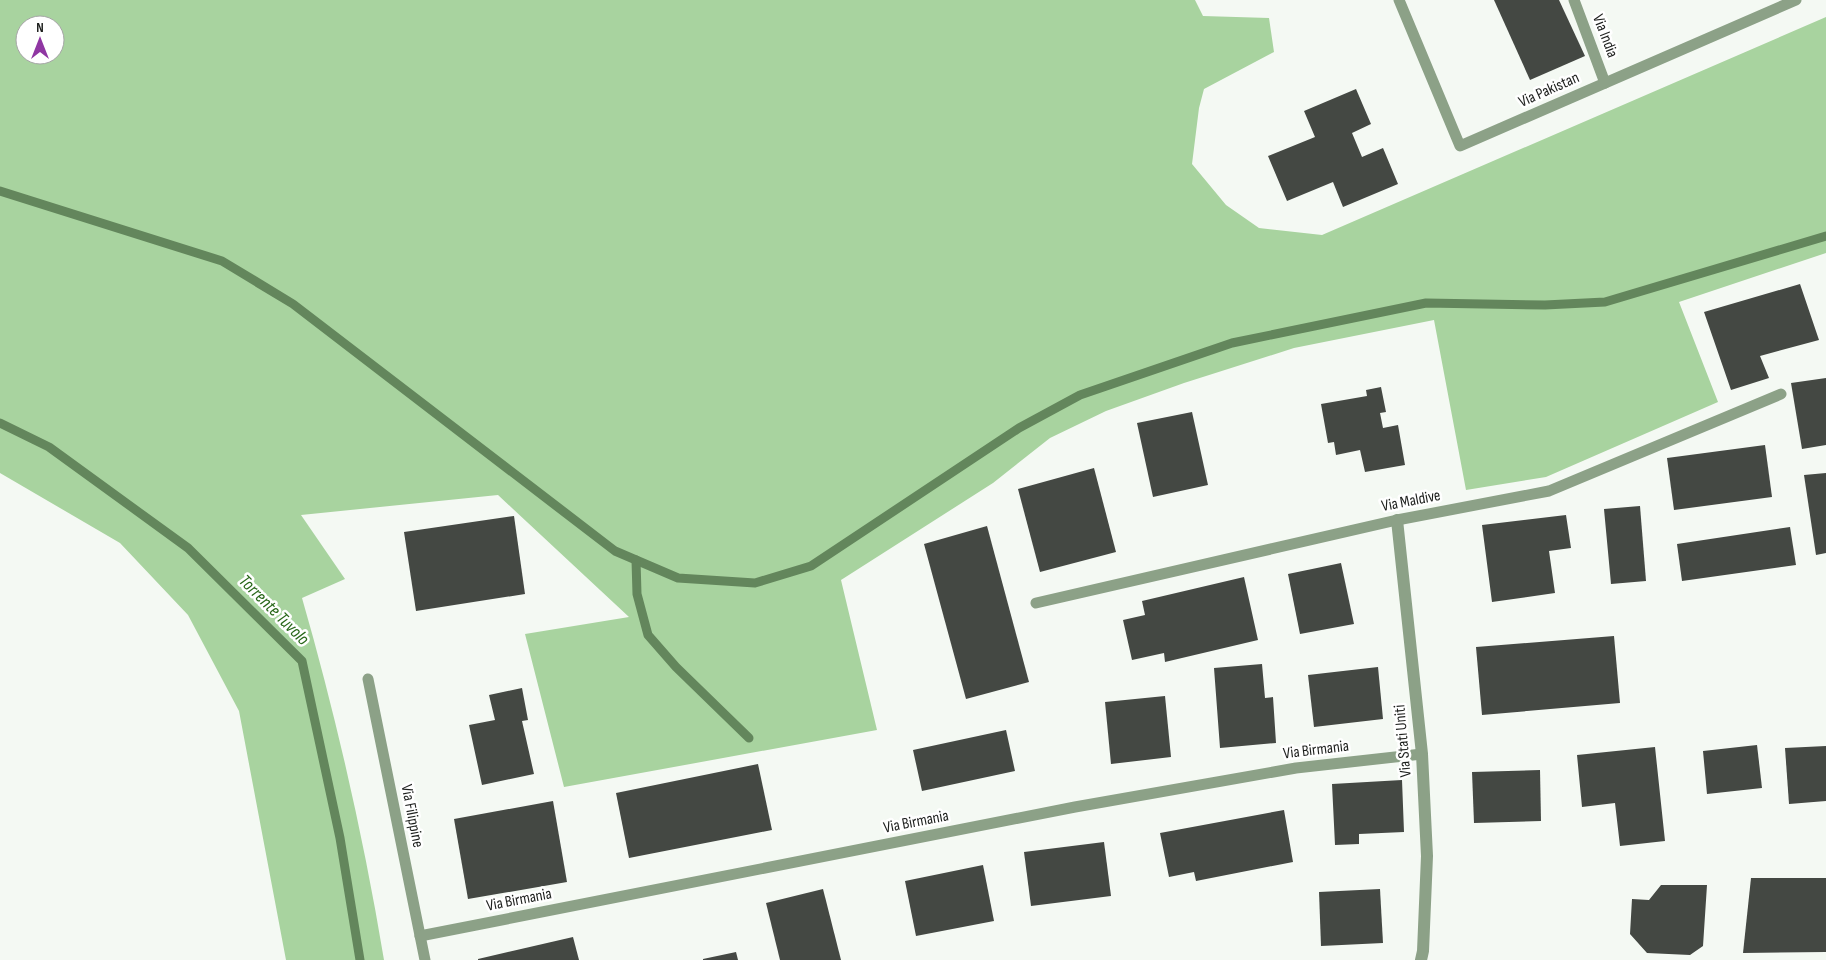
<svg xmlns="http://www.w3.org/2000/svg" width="1826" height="960" font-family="'Sofia Sans Condensed',sans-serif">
  <rect width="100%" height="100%" fill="#f4f9f3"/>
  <!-- green -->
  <path fill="#a8d39f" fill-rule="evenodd" d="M0,0H1195L1203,16L1269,18L1274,52L1204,89L1199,108L1192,164L1226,205L1259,228L1322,235L1826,17V253L1679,302L1718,402L1546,477L1466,490L1434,320L1294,348L1184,383L1106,411L1050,438L993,483L841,580L877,730L564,787L525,634L629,617L498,495L301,515L345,579L302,598C336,716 364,839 384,960H286L239,711L188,615L120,543L0,473ZM25,25H55V55H25Z"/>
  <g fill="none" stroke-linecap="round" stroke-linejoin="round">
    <!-- stream -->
    <g stroke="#63865c" stroke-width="9">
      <path d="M0,191L222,261L293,304L615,551L678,578L755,583L811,566L1019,428L1080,395L1232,343L1426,303L1545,305L1605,302L1826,236"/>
      <path d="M0,423L49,447L188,548L302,661L340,838L360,960"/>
      <path d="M636,560L637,594L648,635L676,667L749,738"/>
    </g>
  </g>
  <!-- building -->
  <g fill="#444843">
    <path d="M1494,0H1559L1585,56L1530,80Z"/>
    <path d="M1356,89L1371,124L1352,133L1362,157L1383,148L1398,184L1343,207L1333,182L1287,201L1268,156L1315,137L1304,111Z"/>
    <path d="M1800,284L1819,340L1760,356L1769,378L1731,390L1704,312Z"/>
    <path d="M1826,378V445L1802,449L1791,383Z"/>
    <path d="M1381,387L1386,412L1380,413L1383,428L1398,425L1405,465L1365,472L1360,450L1336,455L1334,442L1328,443L1321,404L1367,396L1366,390Z"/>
    <path d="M1192,412L1208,485L1153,497L1137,423Z"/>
    <path d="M1765,445L1772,497L1674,510L1667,458Z"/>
    <path d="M1094,468L1116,552L1040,572L1018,489Z"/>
    <path d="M1826,473V553L1816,555L1804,475Z"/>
    <path d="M1640,506L1646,581L1611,584L1604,509Z"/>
    <path d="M1566,515L1571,548L1549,551L1555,593L1492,602L1482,525Z"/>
    <path d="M514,516L525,594L416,611L404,532Z"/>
    <path d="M987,526L1029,682L966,699L924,544Z"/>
    <path d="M1790,527L1796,565L1682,581L1677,544Z"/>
    <path d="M1341,563L1354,624L1300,634L1288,574Z"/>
    <path d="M1244,577L1258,640L1165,662L1164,653L1132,660L1123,620L1145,615L1142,601Z"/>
    <path d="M1614,636L1620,703L1482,715L1476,647Z"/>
    <path d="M1262,664L1265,698L1273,697L1276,743L1220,748L1214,668Z"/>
    <path d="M1378,667L1383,719L1314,727L1308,675Z"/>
    <path d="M522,688L528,720L522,721L534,774L482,785L469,725L495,720L489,695Z"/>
    <path d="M1165,696L1171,757L1111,764L1105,702Z"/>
    <path d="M1006,730L1015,771L922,791L913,750Z"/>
    <path d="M1757,745L1762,788L1707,794L1703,751Z"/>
    <path d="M1826,746V801L1789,804L1785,748Z"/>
    <path d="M1655,747L1665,841L1620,846L1615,803L1582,807L1577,755Z"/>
    <path d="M758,764L772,830L629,858L616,793Z"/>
    <path d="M1540,770L1541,821L1474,823L1472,772Z"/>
    <path d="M1402,780L1404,832L1359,834V844L1335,845L1332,784Z"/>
    <path d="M553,801L567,882L468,899L454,819Z"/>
    <path d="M1284,810L1293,862L1196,881L1194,872L1169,877L1160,833Z"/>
    <path d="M1104,842L1111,896L1031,906L1024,852Z"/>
    <path d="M983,865L994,921L916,936L905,881Z"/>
    <path d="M1751,878H1826V952L1743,953Z"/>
    <path d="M1661,885H1707L1703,946L1690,955L1647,953L1630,934L1632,899L1649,900Z"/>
    <path d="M823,889L841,960H780L766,903Z"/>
    <path d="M1380,889L1383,943L1321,946L1319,892Z"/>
    <path d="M573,937L579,960H478V959Z"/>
    <path d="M736,952L738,960H703V959Z"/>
  </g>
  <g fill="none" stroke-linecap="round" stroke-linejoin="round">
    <!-- service -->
    <g stroke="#8ca187" stroke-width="11">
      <path d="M1399,0L1460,146L1796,0"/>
      <path d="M1574,0L1605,83"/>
      <path d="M1036,603L1397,520L1549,491L1781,394"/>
      <path d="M368,679L425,960"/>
      <path d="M420,936L1075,807L1296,768L1422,754"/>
    </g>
    <!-- minor -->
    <path stroke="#8ca187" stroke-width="12" d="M1397,520L1422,754L1427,856L1423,951L1421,960"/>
  </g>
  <g text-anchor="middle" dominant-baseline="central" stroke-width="5" stroke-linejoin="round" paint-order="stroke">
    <!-- street labels -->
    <g font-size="16" fill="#1d1f1d" stroke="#fff">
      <text transform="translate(1605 36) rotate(69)">Via India</text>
      <text transform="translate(1549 90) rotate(-24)">Via Pakistan</text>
      <text transform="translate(1411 501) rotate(-11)">Via Maldive</text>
      <text transform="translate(1403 741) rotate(-95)">Via Stati Uniti</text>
      <text transform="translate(1316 750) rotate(-7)">Via Birmania</text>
      <text transform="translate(412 816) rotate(79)">Via Filippine</text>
      <text transform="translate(916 822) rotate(-11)">Via Birmania</text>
      <text transform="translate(519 900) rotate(-11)">Via Birmania</text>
    </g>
    <!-- water labels -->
    <g font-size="18" font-style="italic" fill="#286719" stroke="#fff">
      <text transform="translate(274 610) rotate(45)">Torrente Tuvolo</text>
    </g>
  </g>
  <!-- north arrow -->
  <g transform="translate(40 40)"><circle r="24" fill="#ffffff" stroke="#a5a5a5"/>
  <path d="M0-4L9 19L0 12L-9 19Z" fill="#9037a3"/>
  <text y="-8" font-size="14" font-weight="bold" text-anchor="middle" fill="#1d1f1d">N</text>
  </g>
</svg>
